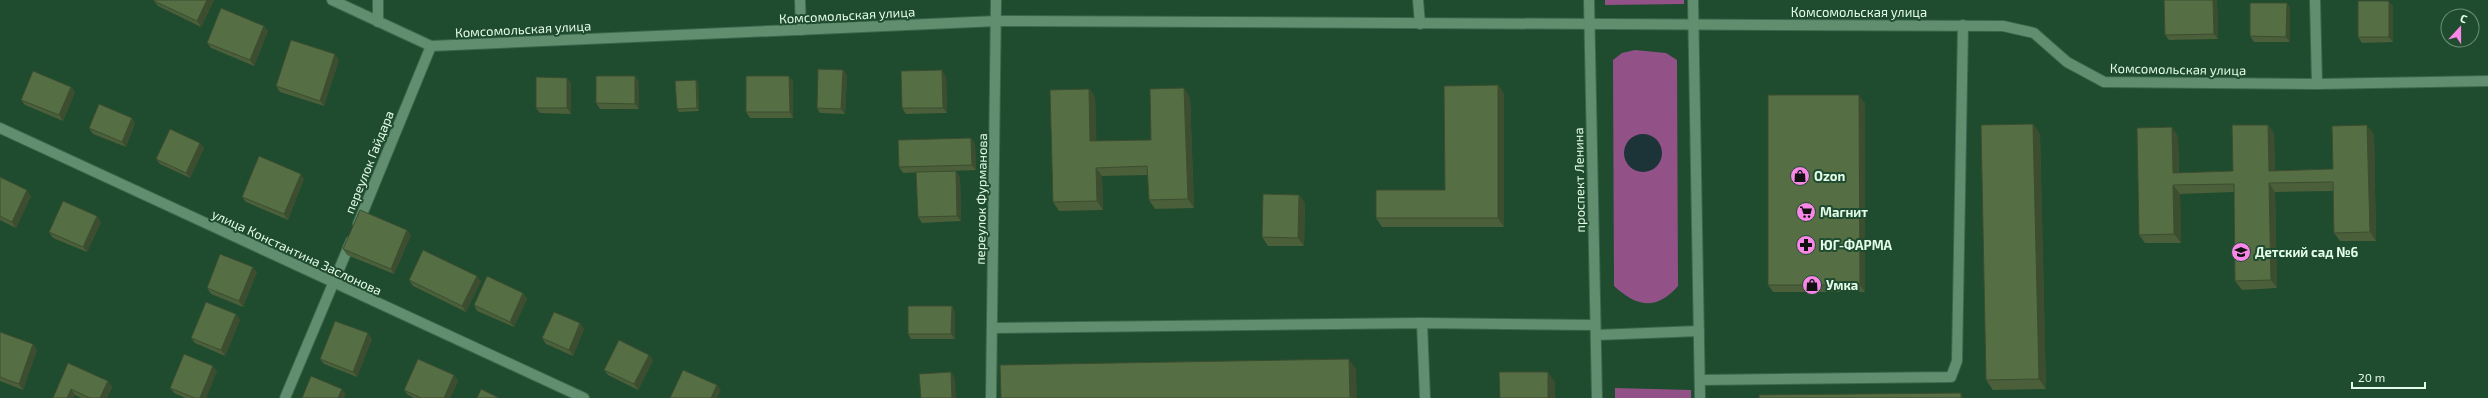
<svg xmlns="http://www.w3.org/2000/svg" width="2488" height="398" font-family="'Exo 2',sans-serif">
  <rect width="100%" height="100%" fill="#1f4b2e"/>
  <!-- green -->
  <g fill="#925288">
    <path d="M1605,0H1684V4L1605,5Z"/>
    <path d="M1635,50L1666,53L1677,60L1678,286C1656,311 1637,307 1614,286L1613,60L1622,53Z"/>
    <path d="M1615,388L1691,390V398H1615Z"/>
  </g>
  <!-- water -->
  <circle fill="#1c3338" cx="1643" cy="153" r="19"/>
  <g fill="none" stroke-linecap="round" stroke-linejoin="round">
    <defs>
      <g id="minor">
        <path d="M332,0L431,46L997,21L2003,26L2034,33L2067,62L2104,82L2317,84L2488,81"/>
        <path d="M378,0V22"/>
        <path d="M800,0L801,30"/>
        <path d="M1418,0L1420,24"/>
        <path d="M1589,0L1597,398"/>
        <path d="M1693,0L1700,398"/>
        <path d="M2315,0L2317,84"/>
        <path d="M0,128L584,398"/>
        <path d="M358,224L431,46"/>
        <path d="M1422,323L1425,398"/>
        <path d="M992,328L1422,323L1594,325"/>
        <path d="M1596,335L1699,331"/>
        <path d="M1700,380L1951,377L1957,361L1963,25"/>
        <path d="M285,398L351,241"/>
        <path d="M991,398L996,0"/>
      </g>
    </defs>
    <!-- minor casing -->
    <use href="#minor" stroke="#3c664d" stroke-width="12"/>
    <!-- minor -->
    <use href="#minor" stroke="#618e6e" stroke-width="10"/>
  </g>
  <!-- wall -->
  <g fill="#4a5f3a">
    <path d="M214,0L201,27L158,6L154,1Z"/>
    <path d="M2217,0L2218,39L2169,40L2165,35Z"/>
    <path d="M2287,3L2290,8V42H2254L2250,36Z"/>
    <path d="M2393,6V42L2362,43L2358,37Z"/>
    <path d="M268,31L254,66L211,48L207,43Z"/>
    <path d="M339,60L324,106L280,92L276,86Z"/>
    <path d="M843,70L847,75L845,114L820,113L817,108Z"/>
    <path d="M635,76L639,82V109H600L596,103Z"/>
    <path d="M946,76L947,113L906,114L902,108Z"/>
    <path d="M696,80L698,83L699,111L679,112L677,109Z"/>
    <path d="M793,81V118H750L746,112Z"/>
    <path d="M571,83V114L540,113L536,108Z"/>
    <path d="M1498,85L1504,94V227H1382L1376,218L1445,190Z"/>
    <path d="M71,87L75,92L63,121L25,105L21,100Z"/>
    <path d="M1089,89L1095,97L1096,141L1151,140L1190,97L1194,208L1155,209L1149,200L1148,175L1102,176L1103,210L1059,211L1053,202Z"/>
    <path d="M1865,103V292H1773L1768,285Z"/>
    <path d="M135,123L126,147L93,134L89,128Z"/>
    <path d="M2033,124L2040,134L2046,389L1993,390L1986,380Z"/>
    <path d="M2274,133L2275,171L2333,169L2374,134L2376,241H2340L2334,233L2333,191L2275,192L2277,288L2242,290L2235,281L2234,192L2180,194L2181,243H2145L2139,235L2178,136L2179,173L2233,171Z"/>
    <path d="M971,138L975,144L976,170L903,173L899,167Z"/>
    <path d="M200,143L204,148L190,178L160,164L156,159Z"/>
    <path d="M0,177L31,196L16,228L0,220Z"/>
    <path d="M960,177L961,221L922,223L918,217Z"/>
    <path d="M304,179L288,220L246,202L242,197Z"/>
    <path d="M1299,195L1305,203L1304,246H1268L1262,237Z"/>
    <path d="M97,216L101,222L87,252L53,238L49,232Z"/>
    <path d="M407,230L411,235L394,274L347,255L343,249Z"/>
    <path d="M257,272L243,307L211,294L207,288Z"/>
    <path d="M409,280L481,281L466,312L413,286Z"/>
    <path d="M523,293L527,299L514,327L477,311L474,305Z"/>
    <path d="M952,306L955,312V339H911L908,334Z"/>
    <path d="M236,314L240,320L225,356L195,343L191,338Z"/>
    <path d="M580,323L584,329L573,356L546,344L542,338Z"/>
    <path d="M0,332L33,344L37,350L23,390L0,381Z"/>
    <path d="M372,339L357,377L324,364L320,359Z"/>
    <path d="M649,355L653,360L638,390L608,375L604,370Z"/>
    <path d="M68,363L108,381L112,387L107,398H81L75,395L53,398Z"/>
    <path d="M217,371L206,398H185L174,393L170,388Z"/>
    <path d="M454,375L458,381L450,398H414L408,395L404,390Z"/>
  </g>
  <!-- shaded-wall -->
  <g fill="#3c4d30">
    <path d="M207,0H214L201,27L197,21Z"/>
    <path d="M2213,0H2217L2218,39L2214,34Z"/>
    <path d="M2389,1L2393,6V42L2389,37Z"/>
    <path d="M2287,3L2290,8V42L2286,37Z"/>
    <path d="M264,26L268,31L254,66L250,60Z"/>
    <path d="M335,54L339,60L324,106L320,101Z"/>
    <path d="M843,70L847,75L845,114L841,109Z"/>
    <path d="M942,70L946,76L947,113L943,108Z"/>
    <path d="M635,76L639,82V109L635,104Z"/>
    <path d="M789,76L793,81V118L790,112Z"/>
    <path d="M567,78L571,83V114L567,108Z"/>
    <path d="M696,80L698,83L699,111L697,108Z"/>
    <path d="M1498,85L1504,94V227L1498,218Z"/>
    <path d="M71,87L75,92L63,121L59,115Z"/>
    <path d="M1184,88L1190,97L1194,208L1188,199Z"/>
    <path d="M1089,89L1095,97L1097,150L1090,141Z"/>
    <path d="M1859,95L1865,103V292L1860,285Z"/>
    <path d="M132,118L135,123L126,147L122,142Z"/>
    <path d="M2033,124L2040,134L2046,389L2039,379Z"/>
    <path d="M2268,125L2274,133L2275,180L2269,171Z"/>
    <path d="M2367,125L2374,134L2376,241L2370,232Z"/>
    <path d="M2172,127L2178,136L2179,181L2173,173Z"/>
    <path d="M971,138L975,144L976,170L972,165Z"/>
    <path d="M200,143L204,148L190,178L186,173Z"/>
    <path d="M1096,168L1102,176L1103,210L1097,201Z"/>
    <path d="M956,171L960,177L961,221L957,216Z"/>
    <path d="M301,174L304,179L288,220L284,214Z"/>
    <path d="M2269,183L2275,192L2277,288L2271,280Z"/>
    <path d="M2173,185L2180,194L2181,243L2174,234Z"/>
    <path d="M27,190L31,196L16,228L12,222Z"/>
    <path d="M1299,195L1305,203L1304,246L1298,238Z"/>
    <path d="M97,216L101,222L87,252L83,247Z"/>
    <path d="M407,230L411,235L394,274L391,269Z"/>
    <path d="M253,267L257,272L243,307L239,301Z"/>
    <path d="M477,276L481,281L466,312L462,306Z"/>
    <path d="M523,293L527,299L514,327L510,322Z"/>
    <path d="M952,306L955,312V339L951,334Z"/>
    <path d="M236,314L240,320L225,356L221,350Z"/>
    <path d="M580,323L584,329L573,356L569,350Z"/>
    <path d="M368,333L372,339L357,377L353,372Z"/>
    <path d="M33,344L37,350L23,390L19,384Z"/>
    <path d="M649,355L653,360L638,390L634,384Z"/>
    <path d="M1349,359L1356,369L1357,398H1350Z"/>
    <path d="M213,366L217,371L206,398H200Z"/>
    <path d="M951,372L955,378L956,398H952Z"/>
    <path d="M1548,372L1555,382V398H1548Z"/>
    <path d="M454,375L458,381L450,398H444Z"/>
    <path d="M108,381L112,387L107,398H100Z"/>
    <path d="M717,385L721,390L717,398H711Z"/>
    <path d="M71,389L75,395L73,398H67Z"/>
    <path d="M342,389L346,394L344,398H338Z"/>
    <path d="M1961,393L1964,398H1961Z"/>
  </g>
  <!-- building -->
  <g fill="#566e44" stroke="#3c4d30">
    <path d="M154,0H207L197,21L154,1Z"/>
    <path d="M2164,0H2213L2214,34L2165,35Z"/>
    <rect x="2358" y="1" width="31" height="36"/>
    <path d="M2250,3H2287L2286,37L2250,36Z"/>
    <path d="M221,8L264,26L250,60L207,43Z"/>
    <path d="M291,40L335,54L320,101L276,86Z"/>
    <path d="M818,69L843,70L841,109L817,108Z"/>
    <path d="M942,70L943,108H902L901,71Z"/>
    <path d="M33,71L71,87L59,115L21,100Z"/>
    <path d="M596,76H635V104L596,103Z"/>
    <path d="M746,76H789L790,112H746Z"/>
    <path d="M536,77L567,78V108H536Z"/>
    <path d="M696,80L697,108L677,109L675,81Z"/>
    <path d="M1498,85V218H1376V190H1445L1444,86Z"/>
    <path d="M1184,88L1188,199L1149,200L1147,166L1096,168L1097,201L1053,202L1050,90L1089,89L1090,141L1151,140L1150,89Z"/>
    <path d="M1768,95H1859L1860,285H1768Z"/>
    <path d="M99,104L132,118L122,142L89,128Z"/>
    <path d="M2033,124L2039,379L1986,380L1981,125Z"/>
    <path d="M2232,125H2268L2269,171L2333,169L2332,126L2367,125L2370,232L2334,233L2333,182L2269,183L2271,280L2235,281L2234,184L2173,185L2174,234L2139,235L2137,128L2172,127L2173,173L2233,171Z"/>
    <path d="M170,129L200,143L186,173L156,159Z"/>
    <path d="M971,138L972,165L899,167L898,140Z"/>
    <path d="M259,156L301,174L284,214L242,197Z"/>
    <path d="M956,171L957,216L918,217L916,172Z"/>
    <path d="M0,177L27,190L12,222L0,216Z"/>
    <path d="M1263,194L1299,195L1298,238L1262,237Z"/>
    <path d="M63,201L97,216L83,247L49,232Z"/>
    <path d="M360,210L407,230L391,269L343,249Z"/>
    <path d="M423,250L477,276L462,306L409,280Z"/>
    <path d="M220,254L253,267L239,301L207,288Z"/>
    <path d="M487,276L523,293L510,322L474,305Z"/>
    <path d="M206,302L236,314L221,350L191,338Z"/>
    <path d="M908,306H952L951,334H908Z"/>
    <path d="M554,312L580,323L569,350L542,338Z"/>
    <path d="M335,321L368,333L353,372L320,359Z"/>
    <path d="M0,332L33,344L19,384L0,377Z"/>
    <path d="M619,340L649,355L634,384L604,370Z"/>
    <path d="M184,354L213,366L200,398H195L170,388Z"/>
    <path d="M418,359L454,375L444,398H421L404,390Z"/>
    <path d="M1349,359L1350,398H1001L1000,365Z"/>
    <path d="M68,363L108,381L100,398H90L71,389L67,398H53Z"/>
    <path d="M683,370L717,385L711,398H670Z"/>
    <path d="M951,372L952,398H921L919,374Z"/>
    <path d="M1499,372H1548V398H1500Z"/>
    <path d="M311,376L342,389L338,398H302Z"/>
    <path d="M481,389L499,398H477Z"/>
    <path d="M1961,393V398H1759V395Z"/>
  </g>
  <!-- icons -->
  <defs>
    <symbol id="shop-disc" viewBox="-11 -11 22 22"><circle r="9.5" fill="#f987e8" stroke="#1f4b2e"/><path d="M-5-2.5h2.3a2.7 3.5 0 0 1 5.4 0H5L5.5 6h-11ZM-1.5-2.5h3a1.5 2.3 0 0 0-3 0Z" fill="#111"/></symbol>
    <symbol id="supermarket-disc" viewBox="-11 -11 22 22"><circle r="9.5" fill="#f987e8" stroke="#1f4b2e"/><path d="M-6-5.5h2.5l.6 2H6L4.5 2H-2.5L-4.4-4H-6ZM-1.5 3.2a1.3 1.3 0 1 0 .1 0ZM3 3.2a1.3 1.3 0 1 0 .1 0Z" fill="#111"/></symbol>
    <symbol id="pharmacy-disc" viewBox="-11 -11 22 22"><circle r="9.5" fill="#f987e8" stroke="#1f4b2e"/><path d="M-2-6h4v4h4v4h-4v4h-4v-4h-4v-4h4Z" fill="#111"/></symbol>
    <symbol id="school-disc" viewBox="-11 -11 22 22"><circle r="9.5" fill="#f987e8" stroke="#1f4b2e"/><path d="M0-5L7-2L0 1L-7-2ZM-4 1L0 2.5L4 1V4Q0 6-4 4Z" fill="#111"/></symbol>
  </defs>
  <g fill-rule="evenodd">
    <use href="#shop-disc" x="1789" y="165" width="22" height="22"/>
    <use href="#supermarket-disc" x="1795" y="201" width="22" height="22"/>
    <use href="#pharmacy-disc" x="1795" y="234" width="22" height="22"/>
    <use href="#school-disc" x="2230" y="241" width="22" height="22"/>
    <use href="#shop-disc" x="1801" y="274" width="22" height="22"/>
  </g>
  <g text-anchor="middle" dominant-baseline="central" stroke-width="4" stroke-linejoin="round" paint-order="stroke">
    <!-- street labels -->
    <g font-size="13" fill="#e4fcea" stroke="#1f4b2e">
      <text x="1859" y="12">Комсомольская улица</text>
      <text transform="translate(847 15) rotate(-3)">Комсомольская улица</text>
      <text transform="translate(523 29) rotate(-3)">Комсомольская улица</text>
      <text transform="translate(2178 69) rotate(1)">Комсомольская улица</text>
      <text transform="translate(369 162) rotate(-68)">переулок Гайдара</text>
      <text transform="translate(1579 180) rotate(-91)">проспект Ленина</text>
      <text transform="translate(981 199) rotate(-89)">переулок Фурманова</text>
      <text transform="translate(297 252) rotate(25)">улица Константина Заслонова</text>
    </g>
    <!-- poi labels -->
    <g font-size="13" font-weight="bold" fill="#e4fcea" stroke="#1f4b2e" text-anchor="start">
      <text x="1814" y="176">Ozon</text>
      <text x="1820" y="212">Магнит</text>
      <text x="1820" y="245">ЮГ-ФАРМА</text>
      <text x="2255" y="252">Детский сад №6</text>
      <text x="1826" y="285">Умка</text>
    </g>
  </g>
  <!-- north arrow -->
  <g transform="translate(2460 28) rotate(21)"><circle r="19" fill="#1f4b2e" stroke="#6e9279"/>
  <path d="M0-3L7 15L0 10L-7 15Z" fill="#f987e8"/>
  <text y="-6" font-size="11" font-weight="bold" text-anchor="middle" fill="#e4fcea">С</text>
  </g>
  <!-- scale -->
  <path d="M2352 382v6h73v-6" fill="none" stroke="#e4fcea" stroke-width="2"/>
  <text x="2358" y="382" font-size="12" fill="#e4fcea" stroke="#1f4b2e" stroke-width="3" paint-order="stroke">20 m</text>
</svg>
